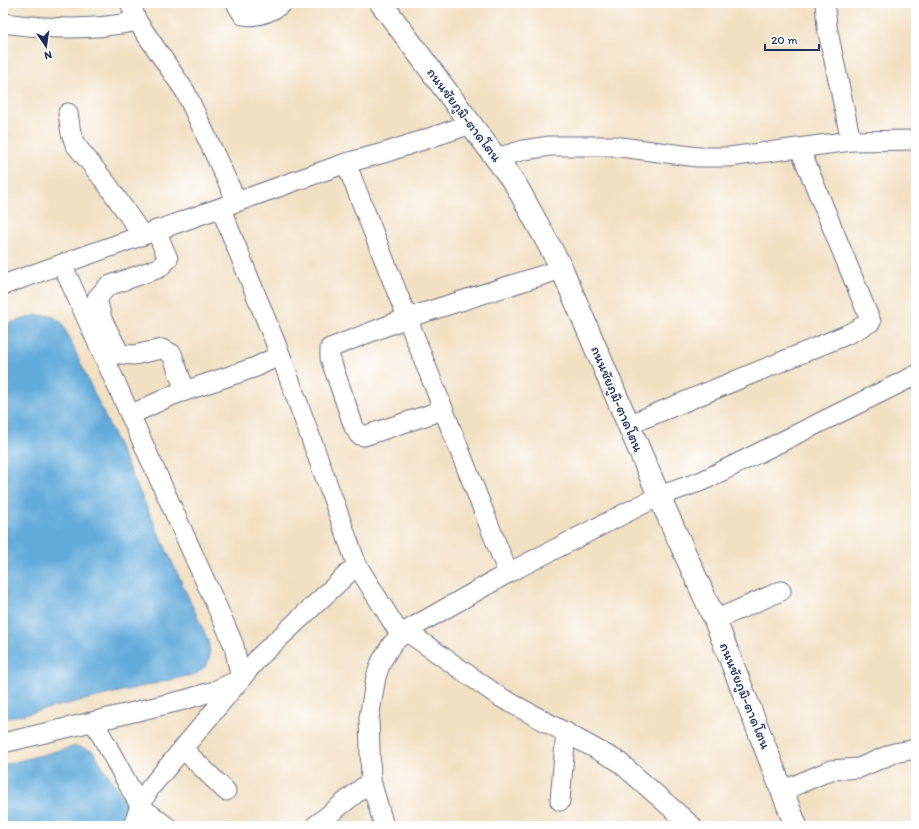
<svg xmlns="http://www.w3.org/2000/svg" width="919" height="829" font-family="Itim,'Playpen Sans Thai',sans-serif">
  <rect width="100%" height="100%" fill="#fff"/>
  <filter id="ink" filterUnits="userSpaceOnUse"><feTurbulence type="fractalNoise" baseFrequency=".025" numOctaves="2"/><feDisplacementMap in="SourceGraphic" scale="8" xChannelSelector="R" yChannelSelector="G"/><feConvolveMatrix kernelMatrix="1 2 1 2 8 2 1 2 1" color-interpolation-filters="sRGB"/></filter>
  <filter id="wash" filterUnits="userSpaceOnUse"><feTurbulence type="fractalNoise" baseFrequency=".012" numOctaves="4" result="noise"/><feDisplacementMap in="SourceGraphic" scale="16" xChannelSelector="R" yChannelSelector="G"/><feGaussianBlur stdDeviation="0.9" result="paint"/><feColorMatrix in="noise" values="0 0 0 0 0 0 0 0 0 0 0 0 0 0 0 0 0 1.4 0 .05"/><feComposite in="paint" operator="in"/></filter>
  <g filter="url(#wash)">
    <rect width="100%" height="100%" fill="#f2e0c3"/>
    <!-- water -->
    <g fill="#63abda" stroke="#3f6d9c">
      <path d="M37,315L52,316L62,323L208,640C211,657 211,664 196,674L3,719V325Z"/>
      <path d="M76,746L93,751L130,809L127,822L120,826H3V765Z"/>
    </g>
  </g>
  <g filter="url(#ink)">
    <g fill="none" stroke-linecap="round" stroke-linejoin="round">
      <defs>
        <g id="minor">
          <path d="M130,3L137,21L185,91L237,202"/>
          <path d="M236,3L243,15C258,18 271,12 283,3"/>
          <path d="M825,3L827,27L851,141"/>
          <path d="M3,23C47,29 93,31 137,21"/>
          <path d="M68,113L71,133L75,144L107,184L142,235"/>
          <path d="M496,158L524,150L550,146H613L698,157H729L851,141L916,140"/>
          <path d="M346,163L508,573"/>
          <path d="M221,209L282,359L357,565L401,636"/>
          <path d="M156,230L168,259L159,268L108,286L97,298L102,319L120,354L134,355L162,349L172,354L185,391"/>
          <path d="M3,285L346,163L387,152L471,124"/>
          <path d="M443,410L364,436L359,435L354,427L330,358V348L407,318L562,269"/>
          <path d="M130,415L173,395L256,367L280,355"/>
          <path d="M628,425L846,335L871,322L800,149"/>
          <path d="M715,620L781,591"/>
          <path d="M406,631L500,697L618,761L692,826"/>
          <path d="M94,722L140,806L166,826"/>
          <path d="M3,743L184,700L214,691L241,679L234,646L226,627L62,264"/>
          <path d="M183,749L226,791"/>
          <path d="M782,791L831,770L859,768L894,753L916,749"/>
          <path d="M560,801L566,732"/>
          <path d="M133,826L140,806L150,788L259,657L357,565"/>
          <path d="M315,826L371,781"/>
          <path d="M384,826L371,781L369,718L376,677L381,662L392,644L406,631L508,573L659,496L702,481L916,375"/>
        </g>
        <path id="major" d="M381,3L516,185L561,267L659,496L715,620L796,826"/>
      </defs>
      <!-- minor casing -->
      <use href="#minor" stroke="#666d81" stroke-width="21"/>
      <!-- major casing -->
      <use href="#major" stroke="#666d81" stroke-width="24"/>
      <!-- minor -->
      <use href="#minor" stroke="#fff" stroke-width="19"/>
      <!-- major -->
      <use href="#major" stroke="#fff" stroke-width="22"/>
    </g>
  </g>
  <g text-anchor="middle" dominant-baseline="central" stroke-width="3.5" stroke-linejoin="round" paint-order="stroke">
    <!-- street labels -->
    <g font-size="14" fill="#1b2f5e" stroke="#fff">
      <text transform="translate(464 115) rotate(53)">ถนนชัยภูมิ-ตาดโตน</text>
      <text transform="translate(617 399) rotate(67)">ถนนชัยภูมิ-ตาดโตน</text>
      <text transform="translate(745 696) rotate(68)">ถนนชัยภูมิ-ตาดโตน</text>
    </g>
  </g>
  <!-- margin -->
  <rect width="919" height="829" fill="none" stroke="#fff" stroke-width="16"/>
  <!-- north arrow -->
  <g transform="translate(46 46) rotate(167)" stroke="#ffffff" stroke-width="3" paint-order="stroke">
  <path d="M0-3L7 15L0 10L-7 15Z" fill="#1b2f5e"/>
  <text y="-6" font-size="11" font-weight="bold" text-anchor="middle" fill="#1b2f5e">N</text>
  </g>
  <!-- scale -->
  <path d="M765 44v6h54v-6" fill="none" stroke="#1b2f5e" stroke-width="2"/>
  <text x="771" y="44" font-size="12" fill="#1b2f5e" stroke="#ffffff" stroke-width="3" paint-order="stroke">20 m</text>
</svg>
